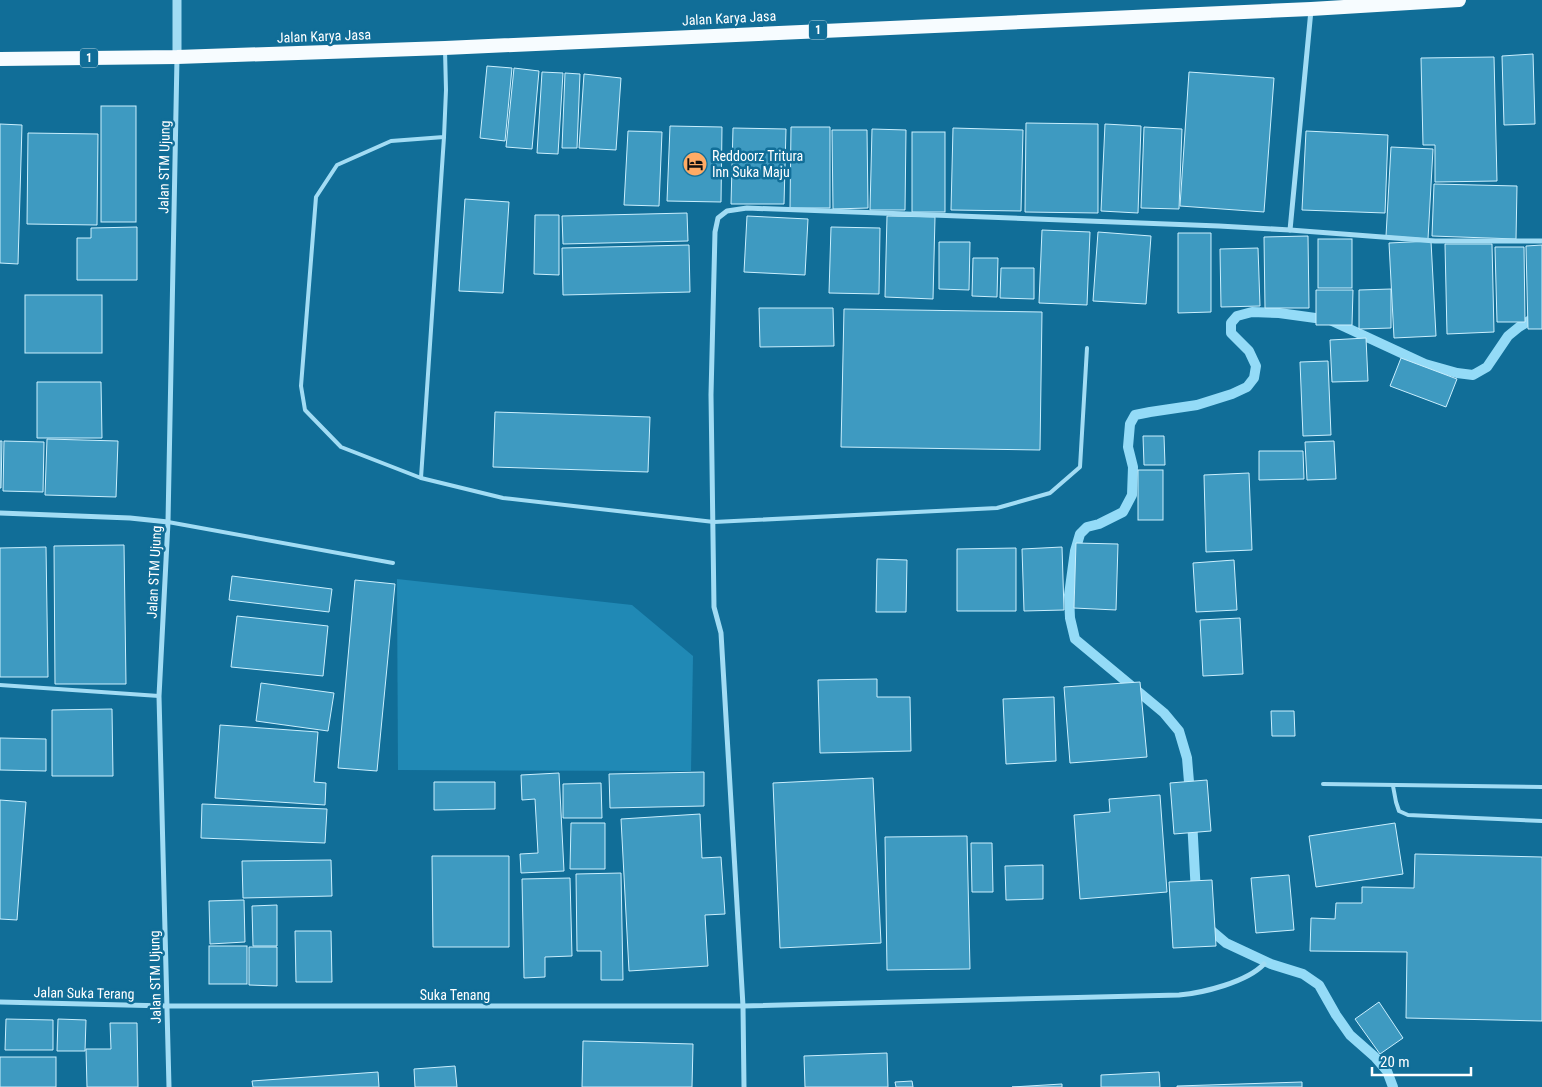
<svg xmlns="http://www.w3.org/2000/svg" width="1542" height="1087" font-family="'Roboto Condensed',sans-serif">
  <rect width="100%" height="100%" fill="#116e98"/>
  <!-- green -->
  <path fill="#2089b5" d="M397,579L632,605L693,656L691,771L398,770Z"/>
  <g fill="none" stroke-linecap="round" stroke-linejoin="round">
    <!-- stream -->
    <g stroke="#94dbf7" stroke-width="10">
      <path d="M1190,794L1187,758L1179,731L1164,713L1075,639L1070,618L1069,595L1075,551L1080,534L1087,527L1099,524L1123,512L1132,495L1133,467L1128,447L1130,424L1135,415L1150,412L1197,405L1232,394L1247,387L1254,378L1256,366L1249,351L1231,333V323L1237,316L1252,312L1279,313L1330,320L1425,364L1457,373L1473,375L1487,367L1508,336L1519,327L1542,313"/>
      <path d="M1192,819L1196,894"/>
      <path d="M1206,926L1226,943L1271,964L1303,974L1319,985L1336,1015L1350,1035L1375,1057L1387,1071L1393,1087"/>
    </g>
  </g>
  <!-- building -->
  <g fill="#3e9ac1" stroke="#caeffe">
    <path d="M1533,54L1535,124L1504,125L1502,56Z"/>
    <path d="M1494,57L1497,181L1435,182V145H1423L1421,58Z"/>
    <path d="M487,66L512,68L505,141L480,138Z"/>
    <path d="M514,68L539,71L532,149L506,147Z"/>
    <path d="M542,72L563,73L558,154L537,153Z"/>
    <path d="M1189,72L1274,78L1264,212L1180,206Z"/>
    <path d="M565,73L580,74L577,148H562Z"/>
    <path d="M584,74L621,78L616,150L579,148Z"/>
    <rect x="101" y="106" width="35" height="116"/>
    <path d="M1026,123L1098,124V213L1025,212Z"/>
    <path d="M0,124L22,125L18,264L0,263Z"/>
    <path d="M1105,124L1141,126L1138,213L1101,211Z"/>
    <path d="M670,126L722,127L721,202L667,201Z"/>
    <path d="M791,127H830V208H790Z"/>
    <path d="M1144,127L1182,129L1179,209L1141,208Z"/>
    <path d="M733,128L786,129L784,204H731Z"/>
    <path d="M953,128L1023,130L1021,211L951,210Z"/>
    <path d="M872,129L906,130L905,210H870Z"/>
    <path d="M832,130H867L868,208L833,209Z"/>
    <path d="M628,131L662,132L659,206L624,205Z"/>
    <path d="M1306,131L1388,135L1385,213L1302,210Z"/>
    <rect x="912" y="132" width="33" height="80"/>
    <path d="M28,133L98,134L97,225L27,224Z"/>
    <path d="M1391,147L1433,149L1428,239L1386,236Z"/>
    <path d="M1434,184L1517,186L1516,239L1432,236Z"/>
    <path d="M465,199L509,202L503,293L459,291Z"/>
    <path d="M687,213L688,241L563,244L562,216Z"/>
    <path d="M535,215H559V275L534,274Z"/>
    <path d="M747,216L808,219L805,275L744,272Z"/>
    <path d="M887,216L935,217L933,299L885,297Z"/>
    <path d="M137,227V280H77V238H91V228Z"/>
    <path d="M831,227L880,228L879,294L829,293Z"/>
    <path d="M1042,230L1090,232L1087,305L1039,303Z"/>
    <path d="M1098,232L1151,236L1146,304L1093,301Z"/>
    <path d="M1178,233H1211V312L1178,313Z"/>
    <path d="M1308,236L1309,308H1265L1264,237Z"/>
    <rect x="1318" y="239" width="34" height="49"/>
    <path d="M1431,241L1436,336L1394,338L1389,243Z"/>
    <path d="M939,242H970L969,290L939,289Z"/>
    <path d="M1445,244H1492L1494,332L1447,334Z"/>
    <path d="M689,245L690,292L563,295L562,248Z"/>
    <path d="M1542,245V329H1528L1526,246Z"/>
    <path d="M1495,247H1524L1525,322H1497Z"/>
    <path d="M1258,248L1260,306L1221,307L1220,249Z"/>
    <path d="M973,258H998L997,297L972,296Z"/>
    <path d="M1001,268H1034V299L1000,298Z"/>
    <path d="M1391,289V328L1359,329V290Z"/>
    <path d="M1316,290H1353L1352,325H1316Z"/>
    <rect x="25" y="295" width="77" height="58"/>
    <path d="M759,308H833L834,346L760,347Z"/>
    <path d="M844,309L1042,312L1040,450L841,447Z"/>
    <path d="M1366,338L1368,381L1332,382L1330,340Z"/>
    <path d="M1401,358L1457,379L1446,407L1390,386Z"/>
    <path d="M1328,361L1331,435L1303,436L1300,362Z"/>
    <path d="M37,382H101L102,438H37Z"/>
    <path d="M495,412L650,417L648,472L493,467Z"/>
    <path d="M1143,436H1164L1165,465H1144Z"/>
    <path d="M47,439L118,441L116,497L45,495Z"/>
    <path d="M0,441H2L1,488H0Z"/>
    <path d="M4,441L44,442L43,492L3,491Z"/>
    <path d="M1334,441L1336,479L1307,480L1305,442Z"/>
    <path d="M1259,451H1303L1304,479L1259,480Z"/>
    <rect x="1138" y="470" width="25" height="50"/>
    <path d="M1249,473L1252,550L1206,552L1204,475Z"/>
    <path d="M1076,543L1118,544L1116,610L1074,608Z"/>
    <path d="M124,545L126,684H55L54,546Z"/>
    <path d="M46,547L48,677H0V548Z"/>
    <path d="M1062,547L1064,610L1024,611L1022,549Z"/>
    <path d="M1016,548V611H957V549Z"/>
    <path d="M877,559L907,560L906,612H876Z"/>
    <path d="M1234,560L1237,610L1196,612L1193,563Z"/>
    <path d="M232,576L332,589L329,612L229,600Z"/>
    <path d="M355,580L395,584L377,771L338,768Z"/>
    <path d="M237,616L328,626L323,676L231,667Z"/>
    <path d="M1240,618L1243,674L1203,676L1200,620Z"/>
    <path d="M877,679V697H910L911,751L820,753L818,680Z"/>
    <path d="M1140,682L1147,757L1070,763L1064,687Z"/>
    <path d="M261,683L334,693L328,731L256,721Z"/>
    <path d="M1054,697L1056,761L1006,764L1003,699Z"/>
    <path d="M112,709L113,776H52V710Z"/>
    <path d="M1271,711H1294L1295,736H1272Z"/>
    <path d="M220,725L318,732L314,782L326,783L325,805L215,798Z"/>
    <path d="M0,738L46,739V771L0,770Z"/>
    <path d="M704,772V806L610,808L609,774Z"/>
    <path d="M559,773L564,871L521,873L520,854L538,853L535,799L522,800L521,775Z"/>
    <path d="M873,778L881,943L780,948L773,783Z"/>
    <path d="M1207,780L1211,831L1174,834L1170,783Z"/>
    <path d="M434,782H495V809L434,810Z"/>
    <path d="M601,783L602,818H563V784Z"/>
    <path d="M1160,795L1167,892L1080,899L1074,815L1110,812L1109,799Z"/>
    <path d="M0,800L26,802L17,920L0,919Z"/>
    <path d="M202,804L327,809L325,843L201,838Z"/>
    <path d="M700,814L702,858L721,857L725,914L705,915L708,966L629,971L621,819Z"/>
    <path d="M571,823H605V869H570Z"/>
    <path d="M1395,823L1403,874L1316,887L1309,836Z"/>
    <path d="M967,836L970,969L887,970L885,837Z"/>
    <path d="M971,843H992L993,892H972Z"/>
    <path d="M1415,854L1542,857V1021L1406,1018L1407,952L1310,951L1311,918L1335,919L1336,903H1362V887L1414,888Z"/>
    <path d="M432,856H509V947H433Z"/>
    <path d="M331,860L332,896L243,898L242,861Z"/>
    <path d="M1043,865V899L1006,900L1005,866Z"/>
    <path d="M621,873L623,980H601V951H577L576,874Z"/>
    <path d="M1289,875L1294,930L1256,933L1251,878Z"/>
    <path d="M570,878L572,956L545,957V977L524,978L522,879Z"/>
    <path d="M1212,880L1216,946L1173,948L1169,882Z"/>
    <path d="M244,900L245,942L210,944L209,901Z"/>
    <path d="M277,905V946H253L252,906Z"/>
    <path d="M295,931H331L332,982H296Z"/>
    <rect x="209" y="946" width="38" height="38"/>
    <path d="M249,947H277V986L249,985Z"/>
    <path d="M1379,1002L1403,1038L1380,1054L1355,1019Z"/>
    <path d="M6,1019L53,1020V1050H5Z"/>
    <path d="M58,1019L86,1020L85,1051H57Z"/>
    <path d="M110,1023H137L138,1087H87L86,1049H111Z"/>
    <path d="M583,1041L693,1044L692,1087H582Z"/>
    <path d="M887,1053L888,1087H805L804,1056Z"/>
    <rect x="0" y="1057" width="56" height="30"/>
    <path d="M455,1066L457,1087H415L414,1069Z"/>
    <path d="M378,1072L379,1087H253L252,1081Z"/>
    <path d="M1159,1072L1160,1087H1101V1075Z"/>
    <path d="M912,1081L913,1087H896L895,1082Z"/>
    <path d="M1302,1082V1087H1177V1086Z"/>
    <path d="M1062,1084V1087H1012Z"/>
  </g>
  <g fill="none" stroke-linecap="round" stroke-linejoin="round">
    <!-- service -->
    <g stroke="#a2dcf4" stroke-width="4">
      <path d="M445,50L446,90L444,137L391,141L337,165L316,197L301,386L305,410L341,447L421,478L503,498L714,522L997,508L1050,493L1080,467L1087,348"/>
      <path d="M421,478L444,137"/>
      <path d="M168,522L393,563"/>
      <path d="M0,685L159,696"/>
      <path d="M1323,784L1542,787"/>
      <path d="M1393,786L1396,802L1399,811L1408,815L1542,821"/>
    </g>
    <!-- minor -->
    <g stroke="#a2dcf4" stroke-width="5">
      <path d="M1290,230L1435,241H1542"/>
      <path d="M0,513L130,518L168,522"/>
      <path d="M0,1002L167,1006H743L1179,995C1203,993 1247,982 1264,964"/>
      <path d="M169,1087L159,696L168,522L177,58"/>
      <path d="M744,1087L743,1006L721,633L714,607L711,395L715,232L718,218L727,211L747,208L1219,226L1290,230L1311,10"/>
    </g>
    <!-- tertiary -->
    <path stroke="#a2dcf4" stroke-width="9" d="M177,57V0"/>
    <!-- trunk -->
    <path stroke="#f7fcff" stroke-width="14" d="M0,59L177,57L445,48L1311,9L1459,0"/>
  </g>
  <!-- icons -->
  <defs>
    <symbol id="hotel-disc" viewBox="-11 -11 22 22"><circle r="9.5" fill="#ffab65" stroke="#116e98"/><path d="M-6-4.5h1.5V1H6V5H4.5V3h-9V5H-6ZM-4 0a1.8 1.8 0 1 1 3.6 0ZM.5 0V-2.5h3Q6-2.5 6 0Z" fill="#111"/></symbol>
  </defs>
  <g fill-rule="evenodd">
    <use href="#hotel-disc" x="681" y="150" width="28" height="28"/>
  </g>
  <g text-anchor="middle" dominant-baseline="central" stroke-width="5" stroke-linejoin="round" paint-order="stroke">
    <!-- shield labels -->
    <g fill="#116e98" stroke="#b8d4e0" stroke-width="1">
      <rect x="809" y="20.5" width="18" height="19" rx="4"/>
      <rect x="80" y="48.5" width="18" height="19" rx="4"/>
    </g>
    <g font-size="12" font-weight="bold" fill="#fff">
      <text x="818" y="30">1</text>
      <text x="89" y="58">1</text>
    </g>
    <!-- street labels -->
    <g font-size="14" fill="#fff" stroke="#116e98">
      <text transform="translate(729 18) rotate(-3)">Jalan Karya Jasa</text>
      <text transform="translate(324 36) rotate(-2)">Jalan Karya Jasa</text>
      <text transform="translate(164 167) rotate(-89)">Jalan STM Ujung</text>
      <text transform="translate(154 572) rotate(-87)">Jalan STM Ujung</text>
      <text transform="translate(155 977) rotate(-91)">Jalan STM Ujung</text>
      <text transform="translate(84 993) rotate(1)">Jalan Suka Terang</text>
      <text x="455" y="995">Suka Tenang</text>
    </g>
    <!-- poi labels -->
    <g font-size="14" fill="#fff" stroke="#116e98" text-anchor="start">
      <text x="712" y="156">Reddoorz Tritura<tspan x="712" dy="16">Inn Suka Maju</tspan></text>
    </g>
  </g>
  <!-- scale -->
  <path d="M1372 1067v8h99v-8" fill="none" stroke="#ffffff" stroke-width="2.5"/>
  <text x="1380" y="1067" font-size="15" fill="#ffffff" stroke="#116e98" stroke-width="4" paint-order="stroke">20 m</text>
</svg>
